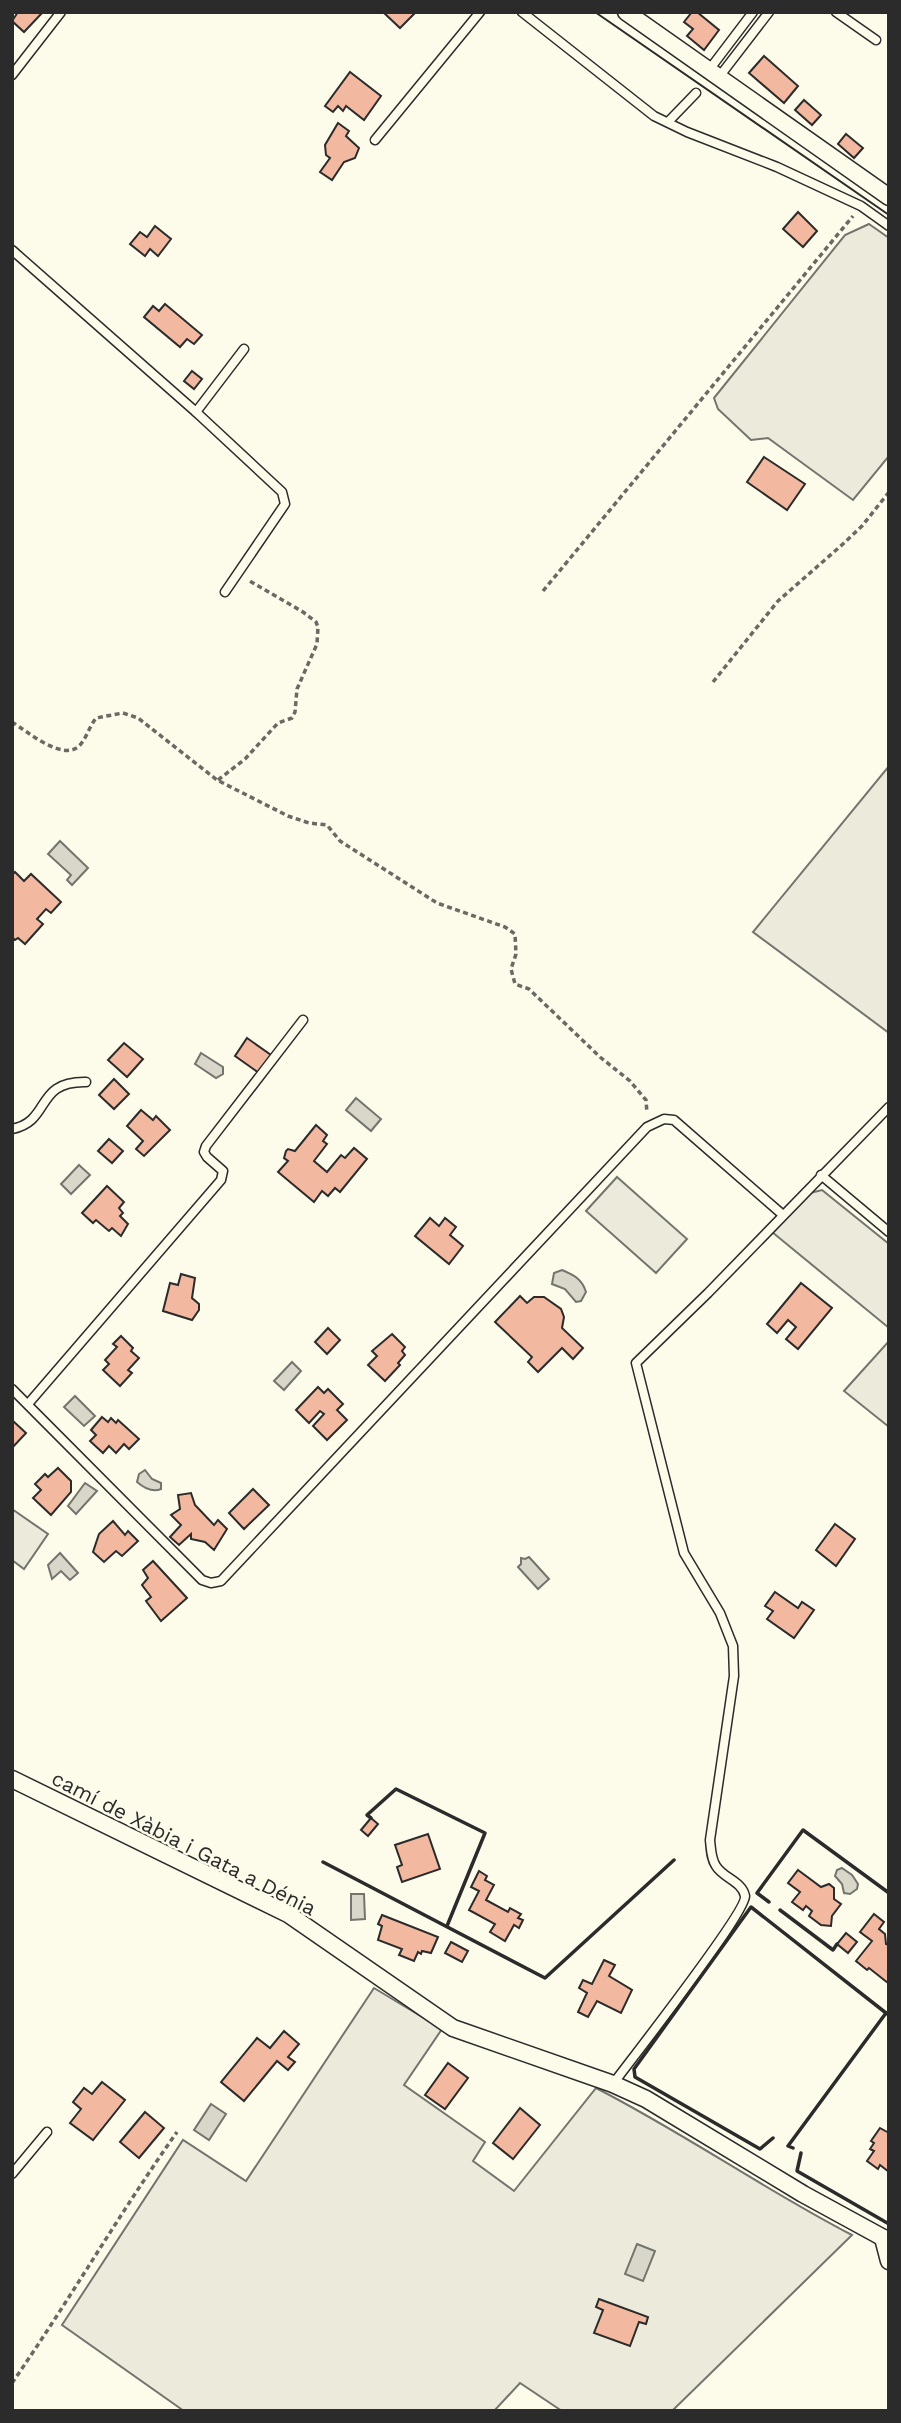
<svg xmlns="http://www.w3.org/2000/svg" width="901" height="2423" font-family="'Work Sans',sans-serif">
  <rect width="100%" height="100%" fill="#fdfbea"/>
  <!-- green -->
  <g fill="#ecebdb" stroke="#74746e" stroke-width="2">
    <path d="M869,224L889,238V456L853,500L768,438L751,440L718,409L714,398L845,235Z"/>
    <path d="M889,766V1033L753,932Z"/>
    <path d="M617,1177L687,1239L656,1273L586,1211Z"/>
    <path d="M822,1190L889,1244V1328L772,1232L810,1193Z"/>
    <path d="M889,1341V1427L844,1391Z"/>
    <path d="M12,1509L48,1534L24,1569L12,1560Z"/>
    <path d="M374,1988L442,2029L404,2085L485,2142L473,2161L514,2191L596,2088C684,2133 765,2190 852,2235L672,2411H562L520,2383L494,2411H184L62,2325L183,2140L246,2181Z"/>
  </g>
  <!-- water -->
  <g fill="#d8d7c9" stroke="#74746e" stroke-width="2">
    <path d="M60,841L88,868L72,885L67,880L71,875L48,854Z"/>
    <path d="M201,1053L223,1067V1074L216,1078L195,1064Z"/>
    <path d="M356,1098L381,1119L371,1131L346,1110Z"/>
    <path d="M79,1165L90,1175L71,1194L61,1184Z"/>
    <path d="M562,1270C574,1275 582,1279 586,1292L581,1301L576,1302L565,1289L552,1284L554,1273Z"/>
    <path d="M292,1362L301,1371L284,1390L274,1381Z"/>
    <path d="M75,1396L95,1416L84,1426L64,1407Z"/>
    <path d="M145,1470L152,1479L161,1483V1489C152,1493 144,1488 137,1482L139,1474Z"/>
    <path d="M85,1483L97,1491L76,1514L68,1506Z"/>
    <path d="M60,1553L78,1573L70,1580L61,1571L52,1579L48,1565Z"/>
    <path d="M529,1557L549,1579L538,1589L518,1567L521,1564V1558L525,1559Z"/>
    <path d="M842,1868L852,1875L858,1884L857,1889L850,1894L844,1893L842,1884L835,1876L837,1870Z"/>
    <path d="M351,1894H364L365,1919L351,1920Z"/>
    <path d="M211,2104L226,2114L209,2140L194,2130Z"/>
    <path d="M637,2244L655,2251L643,2281L625,2274Z"/>
  </g>
  <!-- building -->
  <g fill="#f2b8a0" stroke="#2b2b2b" stroke-width="2">
    <path d="M18,12H43L24,32L12,21Z"/>
    <path d="M383,12H416L400,28Z"/>
    <path d="M692,12H697L719,30L704,50L687,36L693,29L684,22Z"/>
    <path d="M764,56L798,86L784,103L749,73Z"/>
    <path d="M350,72L381,96L364,120L346,106L343,111L338,106L333,112L325,106Z"/>
    <path d="M804,100L821,115L812,125L795,110Z"/>
    <path d="M338,123L349,131L346,136L359,148L355,158L344,162L332,180L320,172L330,158L326,155L325,145Z"/>
    <path d="M846,134L863,148L854,158L838,144Z"/>
    <path d="M798,212L817,231L803,247L783,229Z"/>
    <path d="M155,226L171,239L158,256L150,249L145,256L130,244L140,232L147,237Z"/>
    <path d="M165,304L202,335L194,344L187,339L180,347L144,317L153,306L159,311Z"/>
    <path d="M192,371L202,379L194,389L184,381Z"/>
    <path d="M764,457L805,484L787,510L747,482Z"/>
    <path d="M15,872L24,881L31,874L61,902L51,913L46,909L37,919L43,924L25,944L18,938L15,940L12,937V875Z"/>
    <path d="M247,1038L271,1055L259,1073L235,1056Z"/>
    <path d="M124,1043L143,1059L127,1077L108,1060Z"/>
    <path d="M114,1079L129,1094L114,1109L99,1095Z"/>
    <path d="M141,1110L153,1120L156,1116L170,1130L144,1156L136,1149L143,1141L127,1126Z"/>
    <path d="M316,1125L327,1135L323,1141L327,1144L314,1161L327,1172L341,1155L345,1158L354,1148L367,1159L340,1192L335,1188L328,1196L322,1191L314,1202L278,1172L288,1161L284,1158L286,1151L288,1149L295,1151Z"/>
    <path d="M109,1139L123,1151L112,1163L98,1151Z"/>
    <path d="M107,1186L124,1202L119,1208L123,1213L120,1216L128,1224L121,1236L112,1228L109,1231L96,1220L93,1223L82,1213Z"/>
    <path d="M430,1218L439,1226L445,1218L456,1227L450,1235L463,1246L449,1264L415,1236Z"/>
    <path d="M181,1274L195,1278L192,1298L199,1304V1310L192,1320L163,1311L170,1283L178,1285Z"/>
    <path d="M801,1283L832,1308L798,1349L786,1339L796,1327L788,1320L777,1333L767,1324Z"/>
    <path d="M520,1296L527,1303L534,1297H544L561,1309L564,1317L562,1328L583,1348L573,1359L562,1348L538,1372L528,1362L532,1357L495,1322Z"/>
    <path d="M328,1328L340,1340L327,1354L315,1342Z"/>
    <path d="M392,1334L405,1347L402,1351L405,1355L398,1363L400,1365L385,1381L368,1365L377,1356L372,1351Z"/>
    <path d="M121,1336L133,1348L131,1351L139,1358L128,1370L132,1373L120,1386L103,1370L109,1364L105,1360L117,1347L113,1344Z"/>
    <path d="M318,1387L324,1393L328,1389L343,1404L337,1410L347,1420L327,1440L313,1426L324,1414L320,1411L309,1423L296,1410Z"/>
    <path d="M102,1417L108,1422L111,1418L116,1423L118,1420L139,1439L129,1449L124,1444L116,1453L109,1446L103,1453L90,1441L96,1435L91,1430Z"/>
    <path d="M12,1420L26,1433L12,1448Z"/>
    <path d="M58,1468L71,1481V1492L51,1515L33,1498L41,1490L35,1484L45,1474L48,1477Z"/>
    <path d="M253,1489L269,1505L244,1529L229,1513Z"/>
    <path d="M191,1493L195,1505L214,1525L218,1520L227,1529L214,1550L205,1542L191,1539V1534L179,1545L170,1537L181,1525L171,1515L180,1509L178,1495Z"/>
    <path d="M113,1521L125,1535L128,1531L138,1541L122,1556L116,1551L104,1562L93,1552L99,1534Z"/>
    <path d="M835,1524L855,1539L836,1566L816,1550Z"/>
    <path d="M153,1561L187,1598L161,1621L146,1601L151,1597L142,1585L148,1578L143,1570Z"/>
    <path d="M775,1592L798,1608L802,1602L814,1610L794,1638L767,1619L773,1611L765,1606Z"/>
    <path d="M371,1818L378,1824L368,1836L361,1830Z"/>
    <path d="M428,1834L440,1869L402,1882L397,1867L402,1865L395,1845Z"/>
    <path d="M798,1870L821,1887L829,1884L834,1888V1899L841,1904L832,1916L831,1926L821,1925L809,1916L812,1911L806,1906L803,1910L792,1902L800,1892L788,1883Z"/>
    <path d="M479,1871L487,1876L485,1880L494,1885L486,1900L508,1912L510,1908L521,1914L518,1918L523,1920L519,1928L514,1925L505,1941L490,1932L495,1924L469,1910L479,1891L471,1887Z"/>
    <path d="M874,1914L884,1922L879,1929L885,1934L886,1944L889,1945L888,1983L869,1968L867,1970L856,1961L872,1941L860,1932Z"/>
    <path d="M382,1915L438,1937L431,1953L422,1951L421,1954L418,1952L414,1961L399,1955L402,1949L378,1940L382,1926L378,1924Z"/>
    <path d="M846,1933L857,1942L848,1953L837,1944Z"/>
    <path d="M451,1942L468,1951L462,1962L445,1953Z"/>
    <path d="M604,1960L615,1965L609,1976L632,1990L621,2013L597,2001L588,2017L578,2012L587,1993L579,1988L583,1980L592,1984Z"/>
    <path d="M284,2031L299,2044L288,2057L295,2062L288,2070L277,2061L244,2101L221,2082L257,2038L270,2048Z"/>
    <path d="M448,2063L468,2078L445,2109L425,2095Z"/>
    <path d="M102,2082L125,2100L93,2140L70,2123L81,2109L73,2102L84,2088L92,2094Z"/>
    <path d="M520,2108L540,2125L513,2159L493,2143Z"/>
    <path d="M145,2112L164,2128L139,2158L120,2142Z"/>
    <path d="M880,2128L889,2133V2172L880,2165L878,2169L867,2161L874,2151L870,2149L874,2143L871,2141Z"/>
    <path d="M599,2299L648,2317L646,2324L639,2322L630,2346L594,2333L603,2310L596,2307Z"/>
  </g>
  <g fill="none" stroke-linecap="round" stroke-linejoin="round">
    <defs>
      <g id="lane">
        <path d="M522,12L654,116L687,132L777,167L861,206L889,226"/>
        <path d="M836,12L876,40"/>
        <path d="M709,70L753,12"/>
        <path d="M12,75L61,12"/>
        <path d="M719,77L769,12"/>
        <path d="M668,122L696,93"/>
        <path d="M375,140L480,12"/>
        <path d="M12,250L196,412L244,349"/>
        <path d="M196,412L282,492L285,504L225,592"/>
        <path d="M12,1129C52,1121 34,1081 86,1082"/>
        <path d="M821,1175L889,1232"/>
        <path d="M12,1389L202,1580L211,1583L221,1581L647,1127L664,1119L674,1120L783,1215"/>
        <path d="M28,1404L221,1180L223,1171L207,1157L204,1152L206,1146L303,1020"/>
        <path d="M613,2084C630,2061 747,1912 745,1896C742,1881 723,1878 716,1866C711,1859 711,1849 710,1840L734,1676L733,1646L720,1613L684,1553L636,1363L708,1293L889,1107"/>
        <path d="M12,2174L47,2132"/>
      </g>
      <g id="street">
        <path d="M626,12L889,197"/>
        <path d="M12,1779L288,1914L453,2028L613,2084L646,2099L803,2194L889,2241"/>
        <path d="M883,2238L889,2261"/>
      </g>
    </defs>
    <!-- lane casing -->
    <use href="#lane" stroke="#2b2b2b" stroke-width="11"/>
    <!-- street casing -->
    <use href="#street" stroke="#2b2b2b" stroke-width="19"/>
    <!-- path -->
    <g stroke="#6a6964" stroke-width="3.5" stroke-dasharray="5 3.5" stroke-linecap="butt">
      <path d="M543,591L853,216"/>
      <path d="M713,682L778,601L843,544L862,526L889,492"/>
      <path d="M12,722C28,732 61,760 78,747C86,740 89,727 96,718L123,713L138,718L217,780L288,816L309,823L327,825L340,841L437,903L505,927L515,934L516,954L511,969L515,984L529,989L600,1057L630,1081L646,1100L647,1113"/>
      <path d="M218,780L245,759L278,723L292,718L295,712L297,689L317,644L318,627L316,622L303,612L248,580"/>
      <path d="M12,2383C69,2301 119,2214 177,2132"/>
    </g>
    <!-- lane -->
    <use href="#lane" stroke="#fdfbea" stroke-width="8"/>
    <!-- street -->
    <use href="#street" stroke="#fdfbea" stroke-width="16"/>
    <!-- tram -->
    <path stroke="#2b2b2b" stroke-width="2" d="M595,12L889,215"/>
    <!-- wall -->
    <g stroke="#2b2b2b" stroke-width="3.5">
      <path d="M371,1818L367,1815L396,1789L485,1833L447,1926"/>
      <path d="M323,1862L545,1978L674,1860"/>
      <path d="M769,1902L757,1893L803,1830L889,1893"/>
      <path d="M780,1910L833,1950L837,1944"/>
      <path d="M773,2138L760,2149L635,2077L634,2069L751,1907L886,2013"/>
      <path d="M793,2148L788,2146L886,2013L889,2015"/>
      <path d="M801,2153L797,2171L889,2224"/>
    </g>
  </g>
  <g text-anchor="middle" dominant-baseline="central" stroke-width="5" stroke-linejoin="round" paint-order="stroke">
    <!-- street labels -->
    <g font-size="21" fill="#2b2b2b" stroke="#fdfbea">
      <text transform="translate(184 1843) rotate(27)">camí de Xàbia i Gata a Dénia</text>
    </g>
  </g>
  <!-- border -->
  <rect width="901" height="2423" fill="none" stroke="#2b2b2b" stroke-width="28"/>
</svg>
